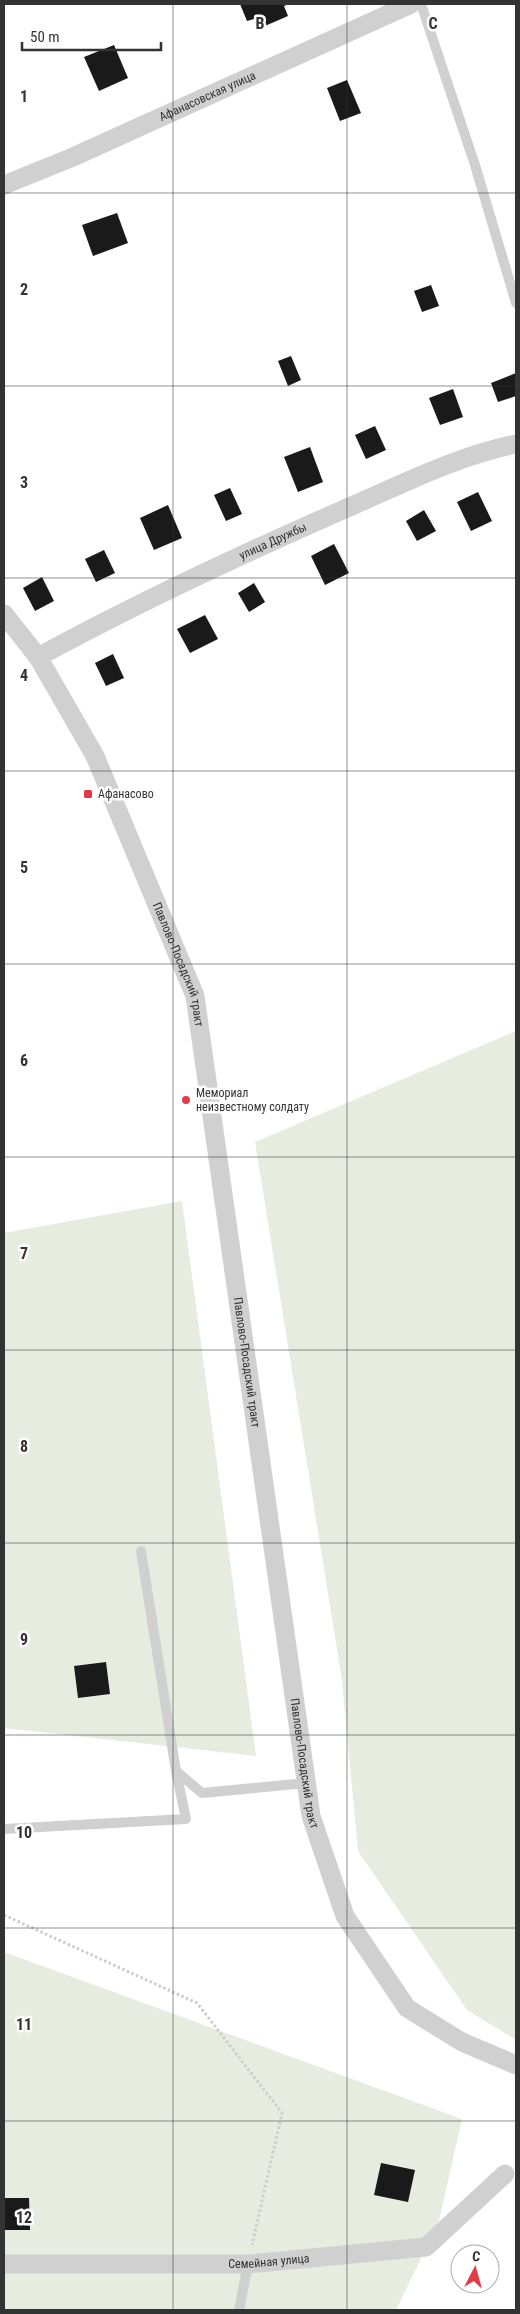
<svg xmlns="http://www.w3.org/2000/svg" width="520" height="2314" font-family="'Roboto Condensed',sans-serif">
  <rect width="100%" height="100%" fill="#fff"/>
  <!-- green -->
  <g fill="#e6ecdf">
    <path d="M516,1031V2040L467,2010L358,1851L342,1680L255,1142Z"/>
    <path d="M182,1201L256,1756L4,1728V1233Z"/>
    <path d="M4,1952L462,2119L439,2221L396,2310H4Z"/>
  </g>
  <!-- building -->
  <g fill="#1a1a1a">
    <path d="M240,4H289L284,6L288,16L258,29L254,19L247,21Z"/>
    <path d="M114,45L128,78L99,91L84,57Z"/>
    <path d="M347,80L361,113L340,121L327,88Z"/>
    <path d="M117,213L128,243L93,256L82,225Z"/>
    <path d="M431,285L439,306L422,312L414,291Z"/>
    <path d="M291,356L301,380L288,386L278,361Z"/>
    <path d="M516,373V396L498,402L491,383Z"/>
    <path d="M453,389L463,417L440,425L429,398Z"/>
    <path d="M375,426L386,450L366,459L355,435Z"/>
    <path d="M310,447L323,482L298,492L284,457Z"/>
    <path d="M230,488L242,514L226,521L214,495Z"/>
    <path d="M478,492L492,521L471,531L457,502Z"/>
    <path d="M168,505L182,538L154,550L140,518Z"/>
    <path d="M424,510L436,531L417,541L406,521Z"/>
    <path d="M334,544L349,573L325,585L311,556Z"/>
    <path d="M104,550L115,573L96,582L85,559Z"/>
    <path d="M42,577L54,601L35,611L23,588Z"/>
    <path d="M254,583L265,602L249,612L238,593Z"/>
    <path d="M205,615L218,639L190,653L177,629Z"/>
    <path d="M113,654L124,678L106,686L95,663Z"/>
    <path d="M106,1662L110,1694L78,1698L74,1666Z"/>
    <path d="M381,2163L415,2170L408,2202L374,2195Z"/>
    <path d="M4,2198H29L30,2230H4Z"/>
  </g>
  <g fill="none" stroke-linecap="round" stroke-linejoin="round">
    <!-- path -->
    <path stroke="#cdcdcd" stroke-width="3" stroke-dasharray="2.5 2.5" stroke-linecap="butt" d="M4,1915L197,2003L282,2113L252,2245"/>
    <!-- service -->
    <g stroke="#d0d0d0" stroke-width="10">
      <path d="M421,4L475,165L516,303"/>
      <path d="M141,1551L176,1771L202,1793L307,1783"/>
      <path d="M4,1829L186,1819L176,1771"/>
      <path d="M239,2310L248,2264"/>
    </g>
    <!-- minor -->
    <g stroke="#d0d0d0" stroke-width="19">
      <path id="s1" d="M4,185L73,157L411,4"/>
      <path id="s2" d="M4,614L38,657L95,756L195,996L311,1816L345,1916L407,2008L462,2042L516,2065"/>
      <path id="s3" d="M38,657C139,602 242,554 347,508C403,484 457,456 516,444"/>
      <path id="s4" d="M4,2264H248L426,2247L505,2174"/>
    </g>
  </g>
  <!-- grid -->
  <path fill="none" stroke="#333" stroke-width="1" stroke-opacity="0.55" d="M173,4V2310M347,4V2310M4,193H516M4,386H516M4,578H516M4,771H516M4,964H516M4,1157H516M4,1350H516M4,1543H516M4,1735H516M4,1928H516M4,2121H516"/>
  <!-- markers -->
  <g fill="#e63946" stroke="#fff" stroke-width="2">
    <rect x="83" y="789" width="10" height="10" rx="2.5"/>
    <circle cx="186" cy="1100" r="5"/>
  </g>
  <g text-anchor="middle" dominant-baseline="central" stroke-width="5" stroke-linejoin="round" paint-order="stroke">
    <!-- street labels -->
    <g font-size="12" fill="#333" stroke="#fff">
      <text stroke="none"><textPath href="#s1" startOffset="222">Афанасовская улица</textPath></text>
      <text stroke="none"><textPath href="#s3" startOffset="262">улица Дружбы</textPath></text>
      <text stroke="none"><textPath href="#s2" startOffset="394">Павлово-Посадский тракт</textPath></text>
      <text stroke="none"><textPath href="#s2" startOffset="799">Павлово-Посадский тракт</textPath></text>
      <text stroke="none"><textPath href="#s2" startOffset="1204">Павлово-Посадский тракт</textPath></text>
      <text stroke="none"><textPath href="#s4" startOffset="265">Семейная улица</textPath></text>
    </g>
    <!-- poi labels -->
    <g font-size="12" fill="#333" stroke="#fff" text-anchor="start">
      <text x="98" y="794">Афанасово</text>
      <text x="196" y="1093">Мемориал<tspan x="196" dy="14">неизвестному солдату</tspan></text>
    </g>
  </g>
  <g font-size="16" text-anchor="middle" font-weight="bold" fill="#333" stroke="#fff" stroke-width="5" stroke-linejoin="round" paint-order="stroke">
    <text x="260" y="29">B</text>
    <text x="433" y="29">C</text>
    <text x="24" y="102">1</text>
    <text x="24" y="295">2</text>
    <text x="24" y="488">3</text>
    <text x="24" y="681">4</text>
    <text x="24" y="873">5</text>
    <text x="24" y="1066">6</text>
    <text x="24" y="1259">7</text>
    <text x="24" y="1452">8</text>
    <text x="24" y="1645">9</text>
    <text x="24" y="1838">10</text>
    <text x="24" y="2030">11</text>
    <text x="24" y="2223">12</text>
  </g>
  <!-- border -->
  <rect width="520" height="2314" fill="none" stroke="#333333" stroke-width="10"/>
  <!-- north arrow -->
  <g transform="translate(475 2269) rotate(6)"><circle r="24" fill="#ffffff" stroke="#adadad"/>
  <path d="M0-4L9 19L0 12L-9 19Z" fill="#e63946"/>
  <text y="-8" font-size="14" font-weight="bold" text-anchor="middle" fill="#333333">С</text>
  </g>
  <!-- scale -->
  <path d="M22 42v8h139v-8" fill="none" stroke="#333333" stroke-width="2.5"/>
  <text x="30" y="42" font-size="15" fill="#333333" stroke="#ffffff" stroke-width="4" paint-order="stroke">50 m</text>
</svg>
